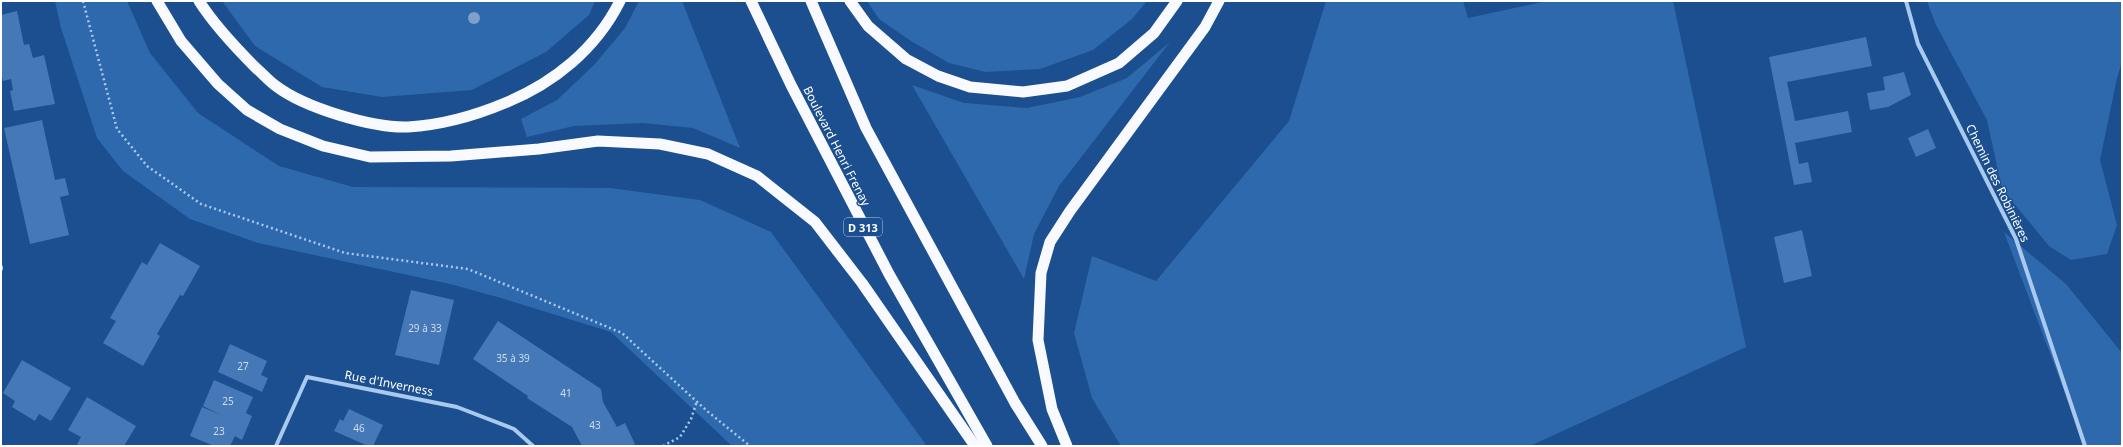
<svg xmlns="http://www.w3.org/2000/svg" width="2123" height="447" font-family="'Noto Sans',sans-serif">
  <rect width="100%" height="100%" fill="#1b4f8f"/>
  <!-- green -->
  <g fill="#2e69ad">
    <path d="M55,1H127L150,53L198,113L279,166L353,187L610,188L700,200L771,232L927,446H732L611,332L501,298L450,284L258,243L190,219L123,171L97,138L61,28Z"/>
    <path d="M222,1H595L589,15L546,52L472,90L382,97L322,87L255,46Z"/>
    <path d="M639,1H682L740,148L693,128L643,123L574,126L527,137L521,119L557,100L594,65L625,28Z"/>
    <path d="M867,1H1147L1132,19L1093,50L1040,69L985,72L949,63L911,41L879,19Z"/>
    <path d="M1326,1H1463L1468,18L1547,1H1673L1746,347L1530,446H1121L1092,398L1074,333L1092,256L1156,281L1289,121Z"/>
    <path d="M1927,1H2122V62L2117,78L2100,160L2117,225L2107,254L2071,260L2049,246L2002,189L1987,120L1936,25Z"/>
    <path d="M1170,42L1059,186L1034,234L1024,279L912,85L964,103L1027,108L1080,97L1127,78Z"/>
    <path d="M2004,232L2066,284L2122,353V446H2085Z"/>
  </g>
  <!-- building -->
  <g fill="#4478b7">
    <path d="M17,11L24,45L29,44L33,58L44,55L55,104L14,111L10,91L13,90L11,79L3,81L1,73V15Z"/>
    <path d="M1866,37L1872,66L1787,82L1795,121L1848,111L1852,132L1795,143L1799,164L1808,162L1812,182L1794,185L1769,57Z"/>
    <path d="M1904,72L1911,95L1888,107L1870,110L1867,93L1885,90L1883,77Z"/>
    <path d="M42,120L55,180L65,178L69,195L60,197L69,235L30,244L4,128Z"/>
    <path d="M1928,129L1936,148L1916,157L1908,138Z"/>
    <path d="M1802,230L1812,276L1784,283L1774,237Z"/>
    <path d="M160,243L200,266L183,296L180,295L157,334L160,336L143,366L103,343L116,321L110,318L142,262L147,265Z"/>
    <path d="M411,290L454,300L439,365L395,355Z"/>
    <path d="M498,321L601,389L603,402L617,427L625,423L635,444L631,446H582L572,427L527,398L528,396L473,359Z"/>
    <path d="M230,344L267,361L261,375L268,378L262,392L218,372Z"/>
    <path d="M22,360L71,388L51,421L39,414L35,421L12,407L15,401L3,393Z"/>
    <path d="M214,380L253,397L246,413L252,416L242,440L235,436L230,446H214L190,436L202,407L221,415L203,406Z"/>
    <path d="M87,397L136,426L124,446H80L77,444L81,437L68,430Z"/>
    <path d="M349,409L383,425L373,446H368L334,431L340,419L343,421Z"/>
  </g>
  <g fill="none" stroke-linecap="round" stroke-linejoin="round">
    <!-- path -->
    <g stroke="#a9c9ee" stroke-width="2.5" stroke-dasharray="2 3" stroke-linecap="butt">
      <path d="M83,1L117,129L147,166L201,204L345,253L468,269L622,333L707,411L750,446"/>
      <path d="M663,446L680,437L691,419L697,401"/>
    </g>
    <!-- minor -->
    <g stroke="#a9c9ee" stroke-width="4">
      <path d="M1906,1L1918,44L2016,239L2085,446"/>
      <path d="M1,267V269"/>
      <path d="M276,446L307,377L457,407L514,429L533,446"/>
    </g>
    <!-- trunk -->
    <g stroke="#f8faff" stroke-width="11">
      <path d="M157,1L181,41L218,84L247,110L280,129L323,146L370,157L451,156L539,149L598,141L660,144L708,154L757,176L815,222L862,283L975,446"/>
      <path d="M199,1C215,26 235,47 256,68C263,74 269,81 276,86C305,108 372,128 408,127C441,125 474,116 505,103C554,83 596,49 620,1"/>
      <path d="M751,1L791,85L889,274L987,446"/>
      <path d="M811,1L866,128L1015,403L1042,446"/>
      <path d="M850,1L868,26L906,59L938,76L970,87L1023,92L1067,86L1119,63L1154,33L1177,1"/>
      <path d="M1067,446L1052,409L1038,340L1041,273L1050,242L1070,211L1205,27L1219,1"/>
    </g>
  </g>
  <!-- trees -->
  <circle fill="#7ea0ca" cx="474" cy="18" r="6"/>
  <g text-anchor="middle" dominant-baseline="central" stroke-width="3" stroke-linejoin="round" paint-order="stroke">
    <!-- number labels -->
    <g font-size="10" fill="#d0dded">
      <text x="425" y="328">29 à 33</text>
      <text x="513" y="358">35 à 39</text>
      <text x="243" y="366">27</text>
      <text x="566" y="393">41</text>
      <text x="228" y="401">25</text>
      <text x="595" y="425">43</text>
      <text x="359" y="428">46</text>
      <text x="219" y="431">23</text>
    </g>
    <!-- shield labels -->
    <rect fill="#1b4f8f" stroke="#bbcadd" stroke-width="1" x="844" y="218" width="38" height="18" rx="3"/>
    <g font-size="11" font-weight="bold" fill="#fff">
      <text x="863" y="227">D 313</text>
    </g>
    <!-- street labels -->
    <g font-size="12" fill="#fff" stroke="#1b4f8f">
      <text transform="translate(837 146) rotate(63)">Boulevard Henri Frenay</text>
      <text transform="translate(1998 183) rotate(64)">Chemin des Robinières</text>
      <text transform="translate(389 383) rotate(11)">Rue d'Inverness</text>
    </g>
  </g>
  <!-- border -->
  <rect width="2123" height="447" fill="none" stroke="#ffffff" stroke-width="4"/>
</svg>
